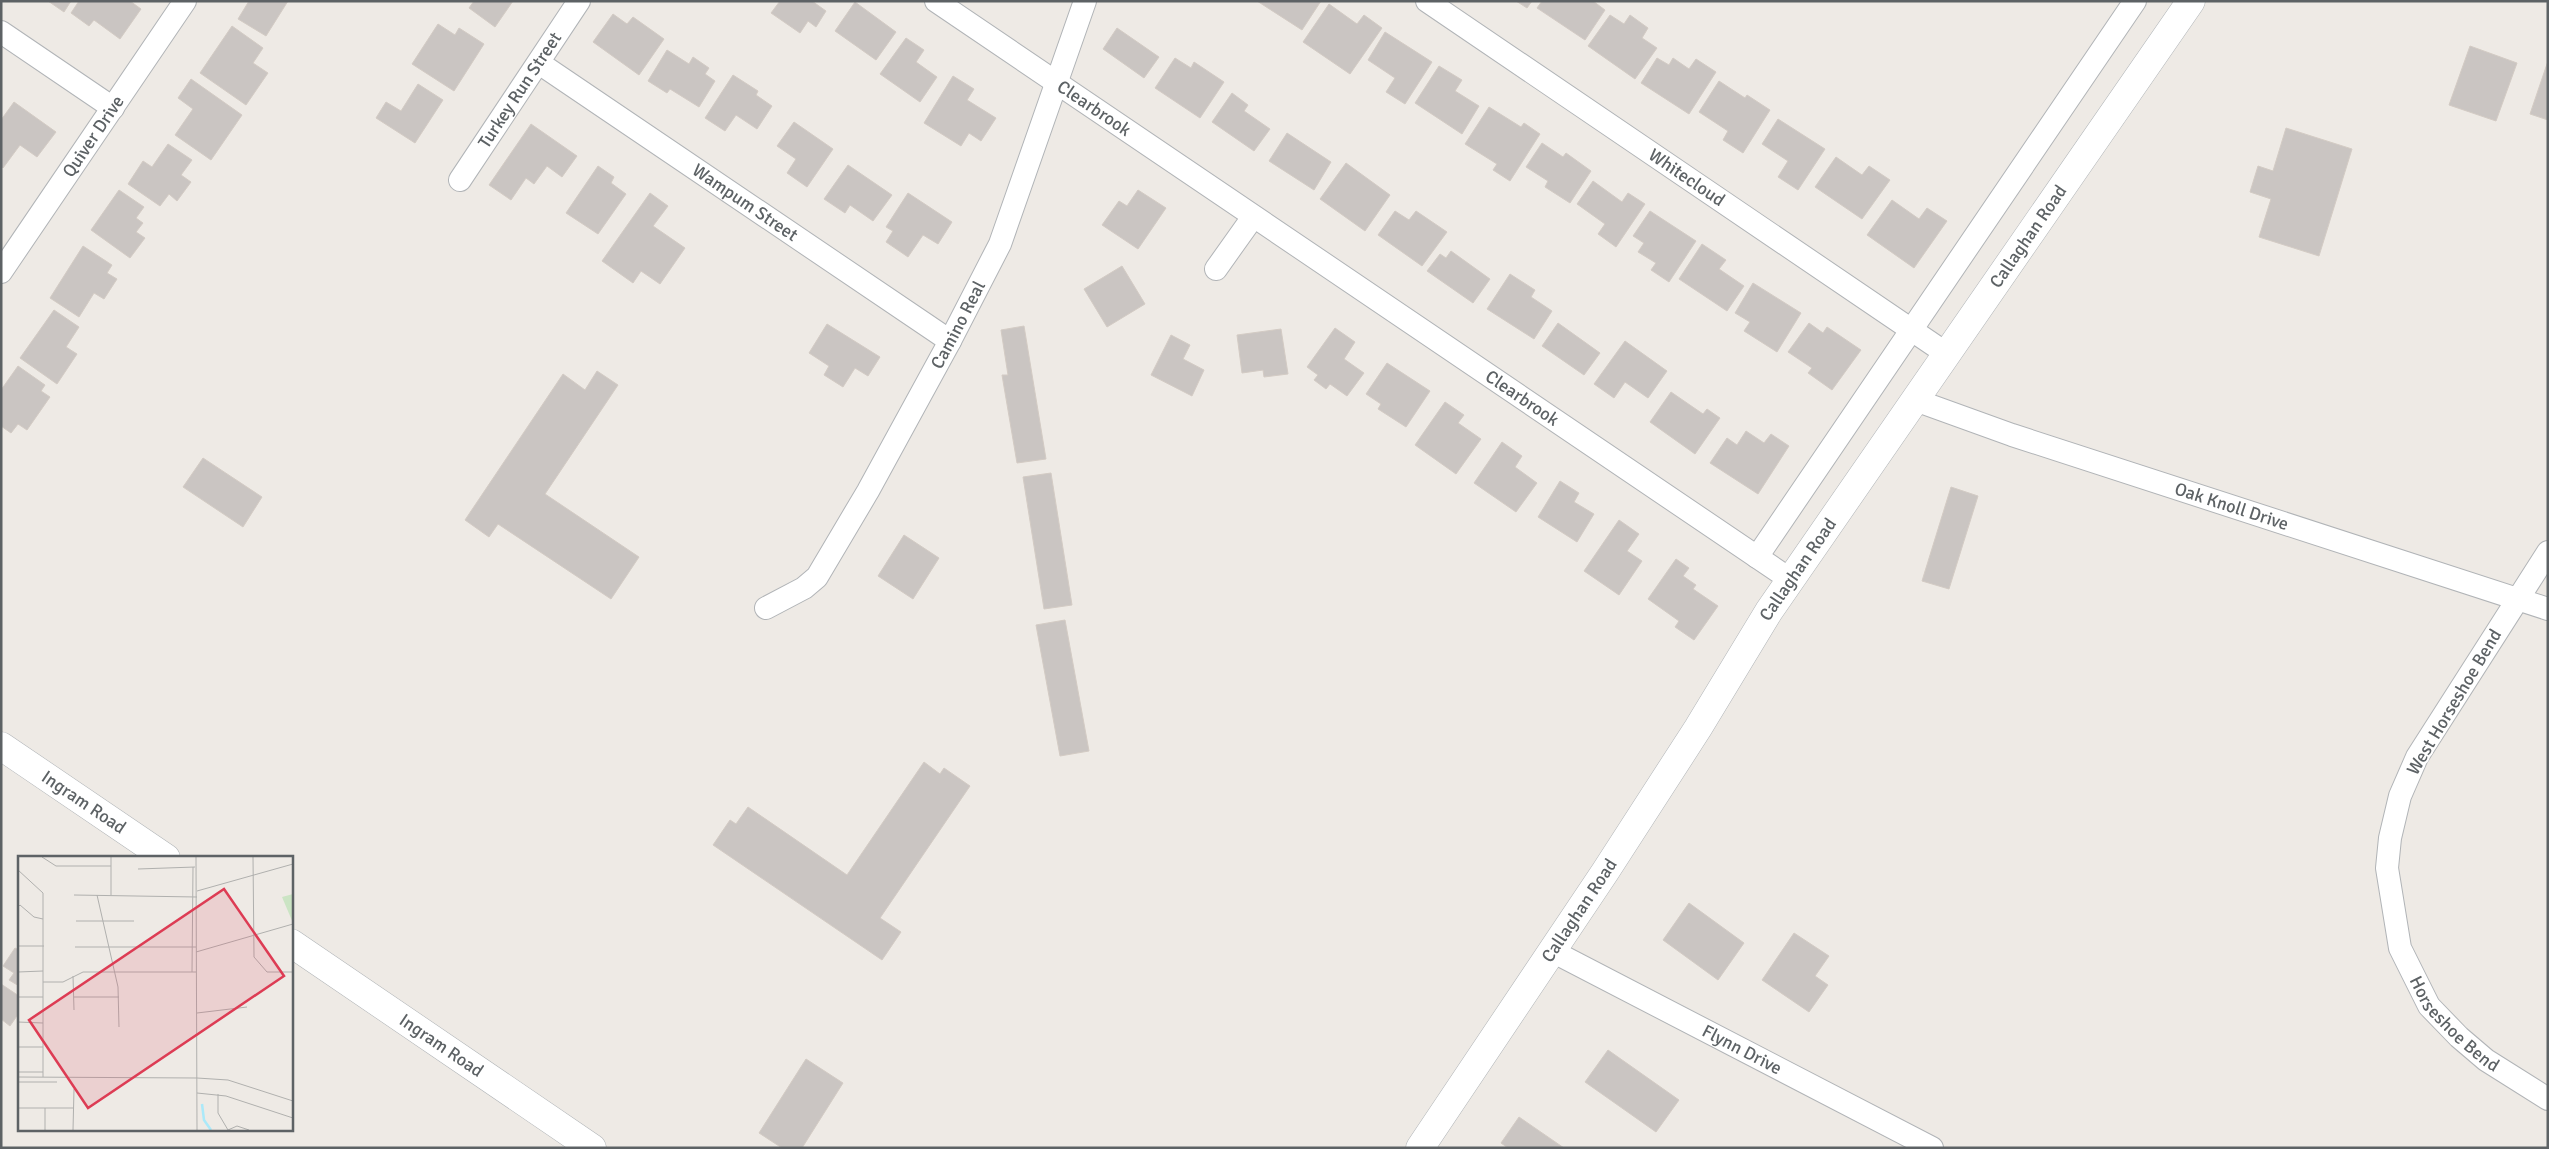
<svg xmlns="http://www.w3.org/2000/svg" width="2549" height="1149" font-family="Signika,sans-serif">
  <rect width="100%" height="100%" fill="#eeeae5"/>
  <!-- building -->
  <g fill="#cac5c2" stroke="#d3cbc4">
    <path d="M48,1H71L64,12Z"/>
    <path d="M79,1H130L141,9L120,39L94,20L89,26L71,13Z"/>
    <path d="M249,1H288L266,36L238,19Z"/>
    <path d="M474,1H513L495,27L469,8Z"/>
    <path d="M780,1H812L826,11L816,27L808,21L800,33L771,13Z"/>
    <path d="M1257,1H1321L1302,30Z"/>
    <path d="M1516,1H1532L1527,8Z"/>
    <path d="M1542,1H1593L1605,10L1585,40L1537,8Z"/>
    <path d="M855,2L896,32L876,60L835,31Z"/>
    <path d="M1329,4L1357,24L1364,15L1382,28L1350,74L1303,42Z"/>
    <path d="M613,14L627,24L633,17L664,39L639,75L593,42Z"/>
    <path d="M1610,15L1624,24L1630,15L1648,28L1642,38L1657,48L1635,79L1588,46Z"/>
    <path d="M438,24L455,35L459,28L484,44L454,91L412,64Z"/>
    <path d="M232,26L263,48L253,63L268,73L246,105L200,73Z"/>
    <path d="M1117,28L1159,57L1144,78L1103,49Z"/>
    <path d="M1385,32L1432,62L1405,104L1386,92L1395,78L1368,60Z"/>
    <path d="M906,38L924,50L916,62L937,77L920,102L880,74Z"/>
    <path d="M2470,46L2517,63L2496,121L2449,105Z"/>
    <path d="M667,50L689,64L693,57L709,68L705,74L715,81L699,107L670,89L667,93L648,81Z"/>
    <path d="M1175,58L1191,68L1194,62L1224,82L1200,118L1155,88Z"/>
    <path d="M1657,58L1669,65L1673,58L1689,69L1696,59L1716,72L1689,114L1641,83Z"/>
    <path d="M2548,61V120L2530,114Z"/>
    <path d="M1439,66L1462,80L1455,91L1479,106L1462,134L1415,103Z"/>
    <path d="M733,75L758,91L756,95L772,106L757,129L736,115L725,131L705,118Z"/>
    <path d="M953,76L974,89L967,100L996,118L981,141L969,133L961,146L924,123Z"/>
    <path d="M191,79L242,115L211,160L175,135L193,109L178,98Z"/>
    <path d="M1719,81L1745,98L1747,95L1770,110L1743,153L1723,140L1728,131L1699,112Z"/>
    <path d="M418,84L443,100L415,143L376,118L386,102L401,111Z"/>
    <path d="M1232,93L1248,105L1244,111L1270,129L1254,151L1212,122Z"/>
    <path d="M14,102L56,132L37,157L20,145L3,168L1,166V120Z"/>
    <path d="M1489,107L1521,127L1524,123L1540,134L1510,181L1493,170L1497,164L1465,144Z"/>
    <path d="M1778,119L1825,149L1798,190L1778,177L1788,161L1762,144Z"/>
    <path d="M794,122L833,149L807,187L787,173L796,159L777,146Z"/>
    <path d="M531,124L577,156L562,177L547,166L534,184L526,178L511,200L489,185Z"/>
    <path d="M2286,128L2352,149L2319,256L2259,237L2271,199L2250,192L2258,166L2273,171Z"/>
    <path d="M1287,133L1331,162L1314,190L1269,161Z"/>
    <path d="M1542,143L1563,157L1566,153L1591,171L1570,203L1545,187L1548,181L1526,167Z"/>
    <path d="M168,144L192,160L181,175L191,182L177,201L169,194L160,206L128,184L143,161L152,167Z"/>
    <path d="M1836,157L1862,175L1869,166L1890,180L1862,219L1815,187Z"/>
    <path d="M1346,163L1390,195L1365,231L1320,199Z"/>
    <path d="M848,165L892,195L873,221L850,205L845,213L824,199Z"/>
    <path d="M598,166L614,177L611,183L626,194L598,234L566,213Z"/>
    <path d="M1593,181L1622,202L1628,193L1645,204L1616,247L1598,234L1605,224L1577,204Z"/>
    <path d="M119,190L144,207L136,218L143,223L136,232L145,238L130,258L91,230Z"/>
    <path d="M1138,190L1166,208L1138,249L1102,225L1119,201L1127,206Z"/>
    <path d="M650,193L668,206L653,226L685,248L660,284L641,271L633,283L602,261Z"/>
    <path d="M908,193L952,222L938,244L923,235L908,257L886,242L893,231L886,227Z"/>
    <path d="M1892,200L1919,219L1927,208L1947,221L1914,268L1867,235Z"/>
    <path d="M1395,211L1409,220L1416,211L1447,232L1422,266L1378,235Z"/>
    <path d="M1650,211L1696,241L1669,282L1651,270L1656,263L1638,252L1644,243L1633,236Z"/>
    <path d="M1702,244L1726,260L1719,269L1744,286L1727,311L1679,279Z"/>
    <path d="M83,246L112,265L107,273L117,279L104,299L94,293L79,317L50,298Z"/>
    <path d="M1451,251L1490,279L1473,303L1427,271L1440,254L1446,258Z"/>
    <path d="M1122,266L1145,304L1107,327L1084,289Z"/>
    <path d="M1510,274L1535,290L1531,297L1552,311L1534,339L1487,309Z"/>
    <path d="M1753,283L1801,313L1777,352L1744,331L1750,322L1735,313Z"/>
    <path d="M54,310L79,327L66,347L77,354L57,384L20,358Z"/>
    <path d="M1558,323L1600,353L1584,375L1542,346Z"/>
    <path d="M1809,323L1823,333L1827,327L1861,350L1832,390L1808,373L1812,368L1788,352Z"/>
    <path d="M827,324L880,357L868,376L855,368L843,387L824,375L829,366L809,353Z"/>
    <path d="M1024,326L1046,459L1017,463L1002,375H1008L1001,330Z"/>
    <path d="M1335,328L1355,342L1344,359L1364,373L1347,396L1330,384L1326,389L1314,380L1318,375L1307,367Z"/>
    <path d="M1281,329L1288,374L1264,377L1263,370L1242,373L1237,335Z"/>
    <path d="M1171,335L1190,345L1183,359L1204,370L1192,396L1151,375Z"/>
    <path d="M1625,341L1667,371L1648,398L1625,382L1614,398L1594,384Z"/>
    <path d="M1387,363L1430,391L1406,427L1378,409L1381,404L1366,394Z"/>
    <path d="M18,366L45,385L41,391L50,397L27,430L18,424L11,433L1,426V390Z"/>
    <path d="M597,371L618,385L545,494L639,557L611,599L498,524L489,537L465,520L563,374L585,390Z"/>
    <path d="M1671,392L1703,414L1707,409L1720,418L1695,454L1650,422Z"/>
    <path d="M1445,402L1464,415L1458,423L1481,439L1456,474L1415,445Z"/>
    <path d="M1746,431L1764,443L1771,434L1789,446L1758,494L1710,463L1727,438L1737,445Z"/>
    <path d="M1502,442L1522,456L1515,467L1537,483L1516,512L1474,483Z"/>
    <path d="M203,458L262,497L243,527L183,487Z"/>
    <path d="M1051,473L1072,605L1044,609L1023,477Z"/>
    <path d="M1560,481L1579,493L1574,502L1594,514L1577,542L1538,517Z"/>
    <path d="M1951,487L1978,496L1949,589L1922,581Z"/>
    <path d="M1619,520L1639,534L1627,551L1642,561L1619,595L1584,571Z"/>
    <path d="M904,535L939,558L913,599L878,576Z"/>
    <path d="M1676,559L1689,568L1683,576L1696,585L1693,589L1718,606L1694,640L1675,627L1679,621L1648,599Z"/>
    <path d="M1065,620L1089,751L1060,756L1036,625Z"/>
    <path d="M924,762L940,774L944,768L970,786L880,918L901,932L882,960L713,845L730,820L736,824L748,807L847,875Z"/>
    <path d="M1689,903L1744,943L1718,980L1663,940Z"/>
    <path d="M1794,933L1829,956L1815,976L1828,985L1809,1012L1762,980Z"/>
    <path d="M15,948L19,950V986L9,980L14,973L3,966Z"/>
    <path d="M1,984L19,996V1013L10,1026L1,1019Z"/>
    <path d="M1608,1050L1679,1100L1656,1132L1585,1082Z"/>
    <path d="M806,1059L843,1083L802,1148H782L759,1133Z"/>
    <path d="M1519,1117L1564,1148H1508L1501,1143Z"/>
  </g>
  <g fill="none" stroke-linecap="round" stroke-linejoin="round">
    <defs>
      <g id="street">
        <path id="s1" d="M936,1L1791,580"/>
        <path id="s2" d="M1427,1L1947,354"/>
        <path d="M1,32L113,108"/>
        <path id="s3" d="M539,63L950,341"/>
        <path id="s4" d="M460,180L579,1"/>
        <path d="M1216,269L1253,217"/>
        <path id="s5" d="M1,272L185,1"/>
        <path id="s6" d="M1915,400L2012,435L2548,609"/>
        <path id="s7" d="M2548,552L2417,757L2400,796L2390,838L2387,868L2400,948L2429,1006L2459,1037L2486,1060L2548,1099"/>
        <path d="M1757,557L2135,1"/>
        <path id="s8" d="M766,608L804,588L817,577L868,491L950,341L1000,244L1085,1"/>
        <path id="s9" d="M1552,951L1932,1148"/>
      </g>
      <g id="secondary">
        <path id="s10" d="M1,746L166,858"/>
        <path id="s11" d="M291,943L592,1148"/>
        <path id="s12" d="M1420,1148L1605,872L1698,728L1769,611L2191,1"/>
      </g>
    </defs>
    <!-- street casing -->
    <use href="#street" stroke="#b1b4b7" stroke-width="24"/>
    <!-- secondary casing -->
    <use href="#secondary" stroke="#b0b4b7" stroke-width="29"/>
    <!-- street -->
    <use href="#street" stroke="#fff" stroke-width="22"/>
    <!-- secondary -->
    <use href="#secondary" stroke="#fff" stroke-width="28"/>
  </g>
  <g text-anchor="middle" dominant-baseline="central" stroke-width="4" stroke-linejoin="round" paint-order="stroke">
    <!-- street labels -->
    <g font-size="18" fill="#5d6265" stroke="#fff">
      <text stroke="none"><textPath href="#s4" startOffset="108">Turkey Run Street</textPath></text>
      <text stroke="none"><textPath href="#s1" startOffset="191">Clearbrook</textPath></text>
      <text stroke="none"><textPath href="#s5" startOffset="164">Quiver Drive</textPath></text>
      <text stroke="none"><textPath href="#s2" startOffset="314">Whitecloud</textPath></text>
      <text stroke="none"><textPath href="#s3" startOffset="249">Wampum Street</textPath></text>
      <text stroke="none"><textPath href="#s12" startOffset="1096">Callaghan Road</textPath></text>
      <text stroke="none"><textPath href="#s8" startOffset="349">Camino Real</textPath></text>
      <text stroke="none"><textPath href="#s1" startOffset="708">Clearbrook</textPath></text>
      <text stroke="none"><textPath href="#s6" startOffset="334">Oak Knoll Drive</textPath></text>
      <text stroke="none"><textPath href="#s12" startOffset="691">Callaghan Road</textPath></text>
      <text transform="translate(2454 702) rotate(-59)">West Horseshoe Bend</text>
      <text stroke="none"><textPath href="#s10" startOffset="100">Ingram Road</textPath></text>
      <text stroke="none"><textPath href="#s12" startOffset="286">Callaghan Road</textPath></text>
      <text stroke="none"><textPath href="#s7" startOffset="535">Horseshoe Bend</textPath></text>
      <text stroke="none"><textPath href="#s11" startOffset="182">Ingram Road</textPath></text>
      <text stroke="none"><textPath href="#s9" startOffset="214">Flynn Drive</textPath></text>
    </g>
  </g>
  <!-- overview -->
  <g transform="translate(18 856)">
    <rect width="275" height="275" fill="#eeeae5"/>
    <path d="M275,38V67L264,41Z" fill="#cbe4c4"/>
    <path fill="none" stroke="#abe9f9" stroke-width="2.5" d="M184,248L186,264L193,274"/>
    <path fill="none" stroke="#b0b0ae" stroke-width="1" d="M24,1L38,10H93M93,1V39M178,1L179,274M235,1L236,101L249,116H275M120,13L177,11M0,14L25,37V221M179,35L275,8M56,39L179,41M79,39L100,131L101,171M0,51L2,49L16,61L25,63M58,65H116M0,90H26M57,91H178M178,96L275,68M0,116L25,115M174,116L175,11M55,120L56,154M25,126H45L65,116H178M0,141H25M56,141H101M179,157L229,151M0,166L25,167M0,191H25M0,216H25M0,221L179,222M179,222L210,224L275,245M0,226H39M179,237L208,240L275,262M200,238V257L210,274M0,252H56M27,252V274M55,274L56,233M210,274L219,270L231,274"/>
    <path fill="#dd3c54" fill-opacity="0.15" stroke="#dd3c54" stroke-width="2.5" d="M206,33L266,120L70,252L11,164Z"/>
    <rect width="275" height="275" fill="none" stroke="#5d6265" stroke-width="2.5"/>
  </g>
  <!-- border -->
  <rect width="2549" height="1149" fill="none" stroke="#5d6265" stroke-width="5"/>
</svg>
